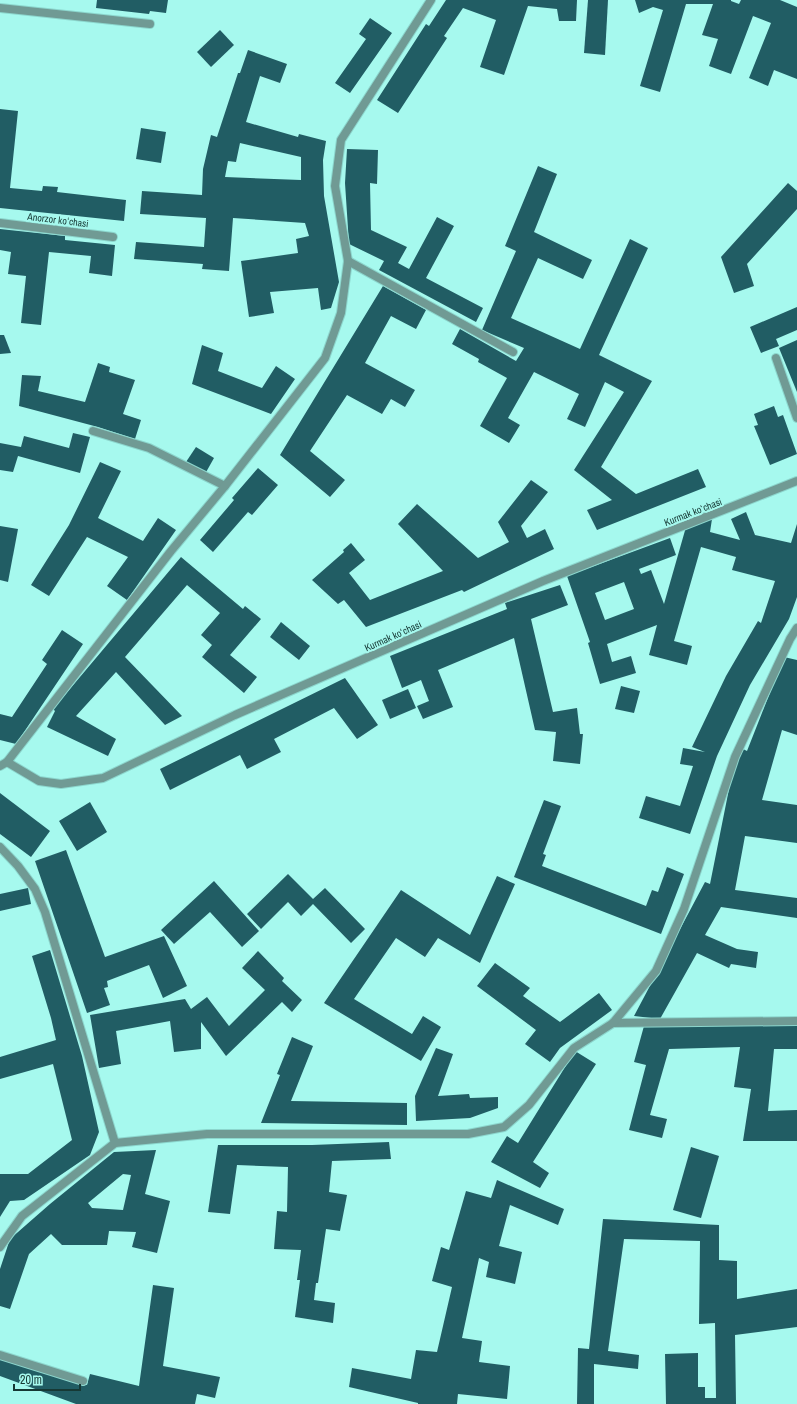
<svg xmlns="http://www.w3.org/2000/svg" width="797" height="1404" font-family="'Archivo Narrow',sans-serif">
  <rect width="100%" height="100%" fill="#a6f9ee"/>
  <!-- building -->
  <g fill="#215d64" fill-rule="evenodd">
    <path d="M97,0H168L166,13L150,11L149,14L96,8Z"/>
    <path d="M446,0H577L576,21H559L557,9L528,6L504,75L480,67L496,20L463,8L444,36L447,38L398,113L377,100L426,24L429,26Z"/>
    <path d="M588,0H608L605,55L584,53Z"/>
    <path d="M635,0H731V1L739,4L741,0H780L797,7V79L774,70L768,86L749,78L771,23L753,16L731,74L709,66L718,39L702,35L713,4H686L660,92L640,86L663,10L653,7L639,13Z"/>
    <path d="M370,18L392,33L350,93L335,83L366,39L359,34Z"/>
    <path d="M220,30L234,45L211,67L197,52Z"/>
    <path d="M248,50L287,64L280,83L260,76L246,122L298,137L299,134L326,141L323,160L324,196L339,282L331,308L321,310L318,288L270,292L274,313L249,317L241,261L298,253L296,239L309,236L305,223L233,218L229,271L202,269L203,264L134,259L136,242L204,247L206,218L140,214L142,191L202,195L203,169L211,135L217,137L238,73H240ZM240,143L301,157V180L225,177L228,161L236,162Z"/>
    <path d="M0,109L18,111L10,188L42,191L43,186L58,187L57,192L126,200L124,221L0,208Z"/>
    <path d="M141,128L166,132L161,163L136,159Z"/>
    <path d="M347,149L378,150L377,184L370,183L371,230L407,247L398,263L409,269L437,217L454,226L426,278L483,308L476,322L379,270L384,261L349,244L345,183Z"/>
    <path d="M538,166L557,174L534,232L592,260L583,279L538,258L511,318L580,349L630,239L648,248L599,355L652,381L601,467L636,494L698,469L706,487L597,530L587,510L612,500L574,470L624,392L605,382L585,427L567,419L579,394L534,372L508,418L520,425L509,443L480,426L507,378L478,362L479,359L452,344L460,329L516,361L524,348L482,330L516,251L505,246Z"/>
    <path d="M788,183L797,191V209L747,264L754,286L734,293L721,257Z"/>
    <path d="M0,229L65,236V240L115,245L112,276L89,273L91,256L49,252L41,325L21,323L26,276L8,274L11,252L0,250Z"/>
    <path d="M383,286L426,310L416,329L391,316L365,363L415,390L405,407L391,399L382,414L347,395L310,451L345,480L330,497L280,455Z"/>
    <path d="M797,307V330L776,339L779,346L761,353L750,327Z"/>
    <path d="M0,335H4L11,353L0,354Z"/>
    <path d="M797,340V392L779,348Z"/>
    <path d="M202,345L223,353L218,371L262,388L276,366L295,379L271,414L192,384Z"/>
    <path d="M98,363L110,367L109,372L135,380L123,414L141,420L135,439L98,427L19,406L22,375L41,376L38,391L85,402Z"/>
    <path d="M774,406L778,417L783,415L797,454L770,465L754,426L758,425L754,414Z"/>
    <path d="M73,433L90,437L80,473L18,456L13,472L0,470V443L21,447L24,436L69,448Z"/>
    <path d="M196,447L214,458L205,474L186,462Z"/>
    <path d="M100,462L121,471L98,518L143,541L158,518L176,530L127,600L107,586L128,557L87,537L49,596L31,585L69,525Z"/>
    <path d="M258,468L278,485L252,515L248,512L213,552L200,540L234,500L232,498Z"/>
    <path d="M531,480L548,492L521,526L527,538L545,529L554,549L464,592L462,590L366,627L344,600L338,604L312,580L344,552L343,550L351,543L365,560L349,573L370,600L443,571L398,524L417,504L478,558L509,542L498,522Z"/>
    <path d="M746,512L755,535L791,543L797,524V597L789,619L750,685L717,756L690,834L639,818L646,796L680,806L693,766L680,764L683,748L705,752L692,747L726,676L758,621L761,623L775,581L732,570L736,557L701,547L674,641L692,646L687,665L649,655L657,625L607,644L612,662L631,656L636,673L600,684L588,643L590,642L567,576L670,538L676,555L639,569L641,574L651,570L664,604L686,527L712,519L710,532L740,540L731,519ZM624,582L634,609L605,620L595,593Z"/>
    <path d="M0,526L18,529L8,582L0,580Z"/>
    <path d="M181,557L243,609L245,606L261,619L230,655L257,677L244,693L202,657L212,645L201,635L220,613L187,585L125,657L182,716L165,725L116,672L76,716L116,739L108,756L47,727L55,711L53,709Z"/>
    <path d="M560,585L568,605L531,619L553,712L577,708L580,734H583L580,764L553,761L556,732L535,730L514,638L438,670L453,707L423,719L417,706L429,701L421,680L402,688L390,656L507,609L505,603Z"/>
    <path d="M281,622L310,646L299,660L270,637Z"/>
    <path d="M62,630L83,644L16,744L0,740V714L12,717L47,664L42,660Z"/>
    <path d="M784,657L797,660V735L782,730L762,800L797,805V843L745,836L735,890L797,898V918L721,907L705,935L737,949L758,952L756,968L731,964L729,968L697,953L660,1019L634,1016L705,882L710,884L732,774L743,749L747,751Z"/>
    <path d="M345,678L378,725L357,739L334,708L274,739L281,752L247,769L240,755L170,790L160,769Z"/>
    <path d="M621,686L640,691L634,713L615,709Z"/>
    <path d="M408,689L416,708L390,719L382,700Z"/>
    <path d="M0,793L50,831L31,857L0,834Z"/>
    <path d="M544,800L561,806L543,854L546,855L542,866L646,906L652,890L658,892L667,867L684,874L661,934L514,877Z"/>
    <path d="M90,802L107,832L77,851L59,821Z"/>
    <path d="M66,850L105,957L164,936L187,986L163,998L149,965L107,981L108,987L104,988L110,1005L87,1013L35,861Z"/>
    <path d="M288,874L313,899L325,888L365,929L351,943L313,904L301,916L288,902L261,929L247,914Z"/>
    <path d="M497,876L515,884L480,963L438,938L425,957L396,938L354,999L412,1034L423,1016L441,1027L421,1061L324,1003L401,890L470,935Z"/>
    <path d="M214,881L259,931L242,947L210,912L174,944L161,930Z"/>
    <path d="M28,888L31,904L0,911V894Z"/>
    <path d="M50,950L82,1056L99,1132L90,1155L24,1200L10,1201L0,1217V1174H28L72,1140L53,1064L0,1079V1057L56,1040L51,1018L32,956Z"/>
    <path d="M258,951L284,978L282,981L302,1000L292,1012L282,1002L226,1056L201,1022V1049L174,1052L170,1021L116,1031L121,1064L99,1068L90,1015L185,999L191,1009L207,997L229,1026L265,990L242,968Z"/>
    <path d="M495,963L530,988L523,996L560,1022L599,993L612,1010L560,1048L550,1062L525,1044L536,1030L477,986Z"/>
    <path d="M797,1024V1049H774L768,1111L797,1110V1141H743L751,1089L734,1087L740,1047L669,1049L650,1115L667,1119L662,1138L629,1130L646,1065L634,1062L644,1026Z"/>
    <path d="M292,1037L313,1046L291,1101L407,1103V1125L261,1123L280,1075L277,1074Z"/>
    <path d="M436,1048L453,1054L438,1096L469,1094L470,1098L498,1097V1108L470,1118L416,1121L415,1096Z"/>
    <path d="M575,1051L596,1064L533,1162L549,1173L540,1188L491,1162L507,1136L518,1143Z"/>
    <path d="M389,1142L391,1159L332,1161L329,1192L347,1195L340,1231L326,1229L318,1283H316L314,1300L335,1303L333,1323L295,1317L300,1280H297L301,1250L274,1249L277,1211L287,1212L288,1167L237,1165L230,1214L208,1212L218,1145H312Z"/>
    <path d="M691,1147L719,1156L701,1218L673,1210Z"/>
    <path d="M156,1150L145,1194L170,1201L157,1253L132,1247L136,1232L109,1231L107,1245H62L51,1234L29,1254L10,1309L0,1306V1269L10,1239L50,1204L114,1152ZM123,1174L131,1175L123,1210L92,1208L88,1203Z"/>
    <path d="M497,1180L564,1209L558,1225L510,1205L499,1246L522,1252L515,1284L486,1277L489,1262L479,1258L462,1338L482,1341L479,1362L510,1366L507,1399L458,1394L457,1404H418V1403L349,1387L352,1368L411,1379L416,1350L437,1352L452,1287L432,1281L441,1247L449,1250L466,1191L491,1198Z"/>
    <path d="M603,1219L719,1225V1260L737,1261V1299L797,1289V1327L735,1335L736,1404H666L665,1354L698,1353V1387H705V1398H716L715,1323L699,1324L700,1241L624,1239L608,1351L639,1355L638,1369L594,1364V1404H577L578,1348L589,1349Z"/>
    <path d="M153,1285L174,1288L163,1366L220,1377L215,1398L197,1394L195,1404H76L0,1376V1356L87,1385L90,1374L139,1386Z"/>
  </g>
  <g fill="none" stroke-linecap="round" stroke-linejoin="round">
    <defs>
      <g id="service">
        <path d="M0,8L150,24"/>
        <path d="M776,358L797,418"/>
        <path d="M613,1023L797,1021"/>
      </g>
      <g id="minor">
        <path d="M0,223L113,237"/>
        <path d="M348,261L513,352"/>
        <path d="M93,431L149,448L225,486"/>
        <path d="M7,762L171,551L225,486L325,358L341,313L348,261L335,186L341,140L431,0"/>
        <path d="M0,766L7,762L39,781L61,784L103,778L235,715L543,581L797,481"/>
        <path d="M0,847L18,866L35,889L45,912L115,1143"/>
        <path d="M0,1247L22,1216L115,1143L207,1134H468L504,1127L529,1105L574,1048L613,1023L656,971L684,909L735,757L790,639L797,628"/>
        <path d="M0,1355L83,1381"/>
      </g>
    </defs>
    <!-- service casing -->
    <use href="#service" stroke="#8cd6cd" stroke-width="10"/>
    <!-- minor casing -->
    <use href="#minor" stroke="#8cd6cd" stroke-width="10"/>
    <!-- service -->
    <use href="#service" stroke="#709a94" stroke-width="8"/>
    <!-- minor -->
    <use href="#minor" stroke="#709a94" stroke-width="8"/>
  </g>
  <g text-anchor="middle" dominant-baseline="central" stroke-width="4" stroke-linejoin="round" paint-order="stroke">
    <!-- street labels -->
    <g font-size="10" fill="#163935" stroke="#a6f9ee">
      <text transform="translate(58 220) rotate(7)">Anorzor koʻchasi</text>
      <text transform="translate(693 512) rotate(-21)">Kurmak koʻchasi</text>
      <text transform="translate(393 636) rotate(-24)">Kurmak koʻchasi</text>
    </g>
  </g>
  <!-- scale -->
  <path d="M14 1384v6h66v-6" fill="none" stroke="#163935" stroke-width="2"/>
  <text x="20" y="1384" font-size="12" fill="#163935" stroke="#a6f9ee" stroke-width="3" paint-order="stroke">20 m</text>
</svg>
